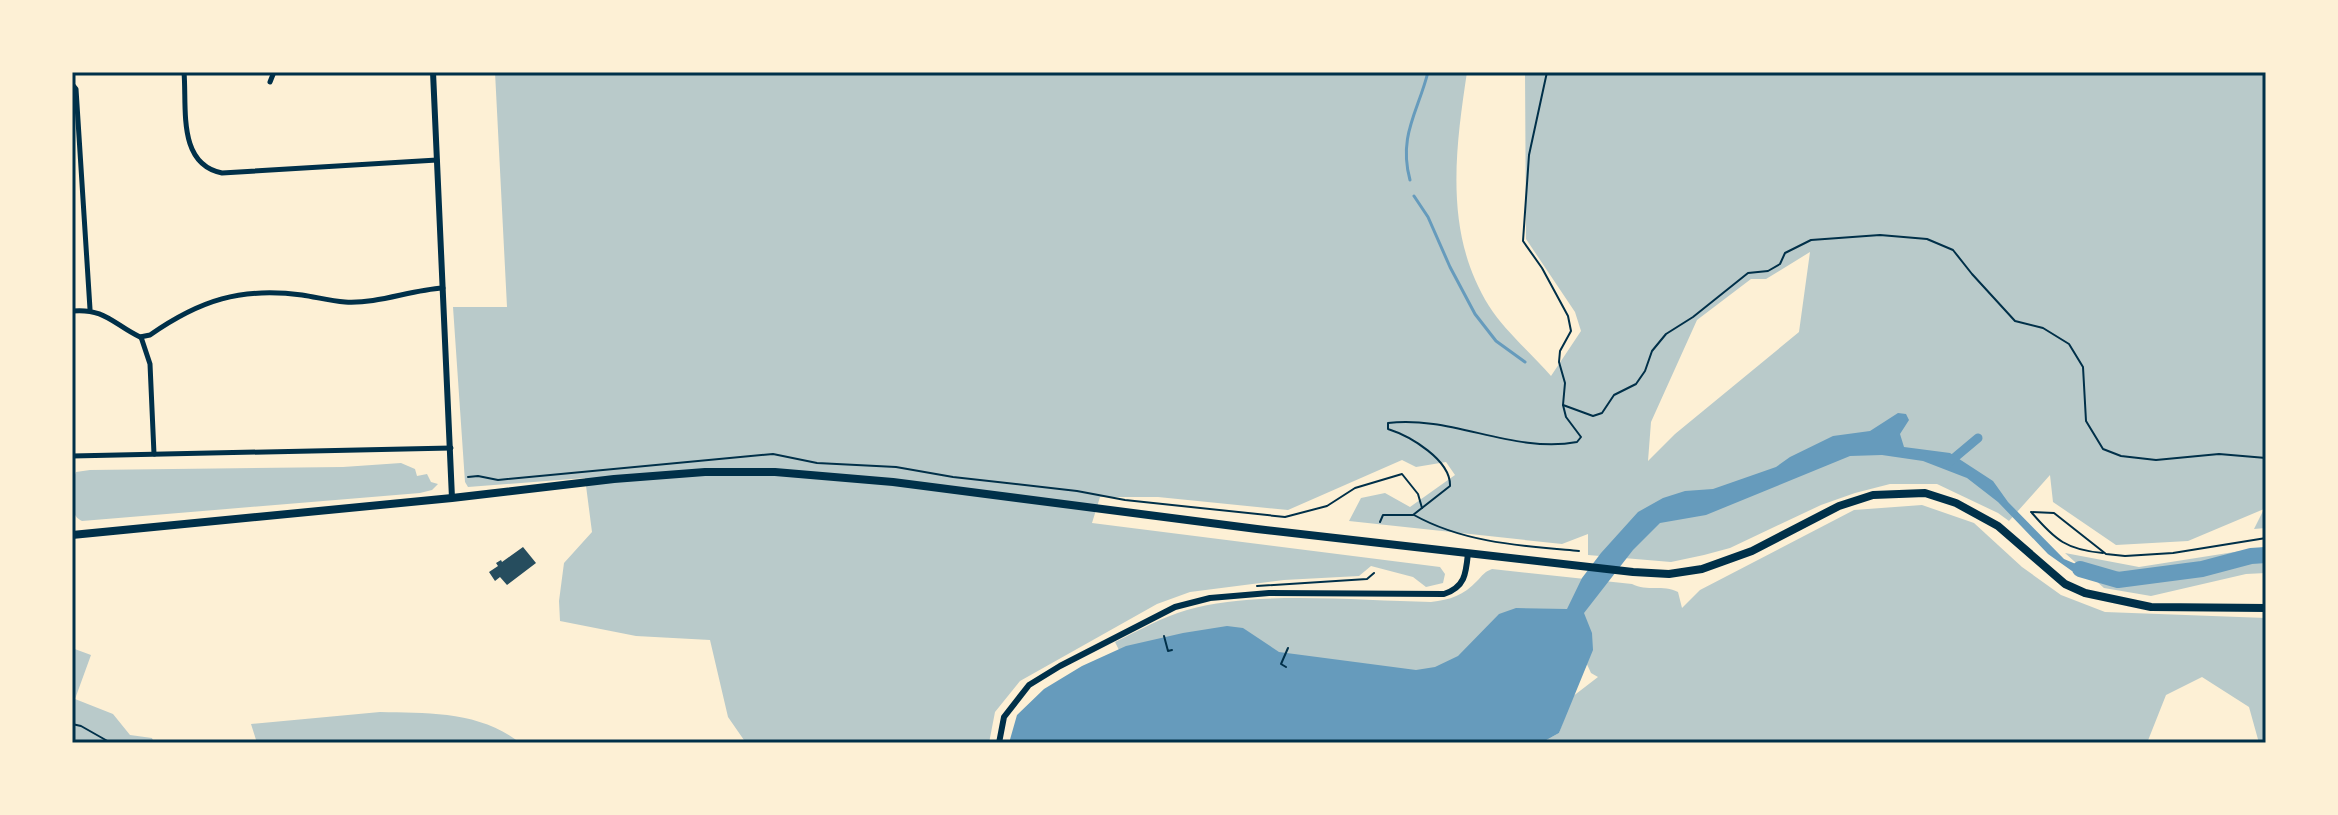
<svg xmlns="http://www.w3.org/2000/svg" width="2338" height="815" font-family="'Archivo Narrow',sans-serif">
  <rect width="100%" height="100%" fill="#fdf0d5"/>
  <!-- green -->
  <g fill="#b9caca" fill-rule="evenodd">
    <path d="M495,72H1467C1455,152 1444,234 1489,306C1504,330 1532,354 1551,376L1581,331L1575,312L1526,239L1525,72H2266V528L2254,529L2264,509L2188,541L2116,545L2053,502L2050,475L2009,521L1998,513L1937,484H1890L1855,493L1821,505L1730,548L1704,555L1671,562L1588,555V534L1562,544L1349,521L1361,498L1385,493L1410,507L1455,475L1446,462L1416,467L1402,460L1288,510L1158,497H1100L1092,523L1440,567L1445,574L1443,583L1426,587L1413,577L1371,566L1359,576L1284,580L1190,592L1157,604L1020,681L995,712L989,743H746L728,717L710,640L636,636L560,621L559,601L564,563L592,532L585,478L468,487L465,482L453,307H507ZM1810,252L1799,332L1675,434L1648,461L1651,422L1697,320L1751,279H1766Z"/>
    <path d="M401,463L415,469L417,476L427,474L431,482L438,484L432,490L420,493L82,521C66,514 71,485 76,472L90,470L343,467Z"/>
    <path d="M1922,505L1974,523L2022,567L2061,595L2105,612L2266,618V743H2259L2249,707L2202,677L2166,695L2147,743H1541L1559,733L1572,697L1598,677L1591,673L1585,660L1440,676L1121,654L1115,642C1138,631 1162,617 1187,610C1256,590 1358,601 1431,602C1450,600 1464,595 1477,581C1483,575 1484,572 1492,569L1632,584C1647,592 1663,584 1678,592L1682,608L1700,590L1854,510Z"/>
    <path d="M2266,547V573L2246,574L2151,596L2104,588L2065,553L2139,567Z"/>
    <path d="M72,648L91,655L75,699L113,714L130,735L152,738L154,743H82L72,738Z"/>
    <path d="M380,712C428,713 480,711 520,743H257L251,724Z"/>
  </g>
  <!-- water -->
  <path fill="#669bbc" d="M1898,413L1906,414L1909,420L1900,434L1904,447L1950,453L1993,481L2008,502L2064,559L2085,568L2107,573L2091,576L2072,571L2048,554L1998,502L1967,478L1923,461L1882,455L1850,456L1706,515L1660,523L1633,550L1584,613L1592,633L1593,650L1559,733L1541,743H1009L1017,715L1044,689L1082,666L1126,646L1183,633L1227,626L1243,628L1279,652L1416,670L1435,667L1458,656L1499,614L1516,608L1567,609L1582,578L1601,553L1638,512L1663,498L1685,491L1713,489L1776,467L1790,457L1833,436L1870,431Z"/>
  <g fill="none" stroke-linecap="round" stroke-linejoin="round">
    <!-- stream -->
    <g stroke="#669bbc" stroke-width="3">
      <path d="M1410,180C1398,136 1418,112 1428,72"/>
      <path d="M1414,196L1428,217L1450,267L1475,314L1496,341L1525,362"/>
    </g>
    <!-- canal -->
    <path stroke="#669bbc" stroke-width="9" d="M1947,464L1978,438"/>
    <!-- river -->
    <path stroke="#669bbc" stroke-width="16" d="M2080,569L2118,580L2202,569L2251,556L2266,555"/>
  </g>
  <!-- building -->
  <path fill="#264d5e" d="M523,547L536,563L507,585L500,577L495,581L489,572L498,566L496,563L501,560L502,562Z"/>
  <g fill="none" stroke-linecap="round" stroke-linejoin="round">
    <!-- path -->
    <g stroke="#003049" stroke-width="2">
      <path d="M1563,405L1593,416L1602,413L1614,395L1636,384L1645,371L1652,351L1666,334L1693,317L1748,273L1768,271L1780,264L1785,253L1811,240L1880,235L1927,239L1953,250L1972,274L2015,321L2043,328L2069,344L2083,367L2086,421L2103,449L2121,456L2156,460L2219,454L2266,458"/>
      <path d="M468,477L478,476L498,480L773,454L817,463L896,467L953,477L1077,491L1125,500L1285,517L1327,506L1355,488L1402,474L1418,494L1422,508"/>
      <path d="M2031,512L2054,513L2106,554L2125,556L2173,553L2266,538"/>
      <path d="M2032,513C2055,540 2067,550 2103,553"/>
      <path d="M1414,515C1464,543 1523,546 1579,551"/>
      <path d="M1380,522L1383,515H1413L1450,486C1451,460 1410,436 1388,429V423C1451,415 1514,454 1577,442L1581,437L1566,417L1563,405L1565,383L1559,362L1560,351L1571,331L1568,316L1542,268L1523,241L1529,155L1547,72"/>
      <path d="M1257,586L1367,579L1374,573"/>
      <path d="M1164,636L1168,651L1172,650"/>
      <path d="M1286,667L1281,664L1288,648"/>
    </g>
    <!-- service -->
    <path stroke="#003049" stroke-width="2" d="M72,724L81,726L111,743"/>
    <!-- minor -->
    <g stroke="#003049" stroke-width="5">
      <path d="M184,72C187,108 177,164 222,173L437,160"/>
      <path d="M270,82L274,72"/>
      <path d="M72,84L76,89L90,309"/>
      <path d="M72,311C105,308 113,324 140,337L150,335C200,300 241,287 302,295C316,297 330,301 345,302C378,304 410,290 443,288"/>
      <path d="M141,337L150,364L154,454"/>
      <path d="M72,456L451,448"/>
    </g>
    <!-- tertiary -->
    <g stroke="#003049" stroke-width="6">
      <path d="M433,72L452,498"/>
      <path d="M999,743L1004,717L1029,685L1060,666L1175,607L1210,598L1269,593L1444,594C1465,587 1466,574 1468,553"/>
    </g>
    <!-- primary -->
    <path stroke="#003049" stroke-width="8" d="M72,535L452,498L614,479L705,472H775L893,482L1257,529L1633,572L1669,574L1702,569L1752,551L1839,506L1873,495L1925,493L1956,503L1998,526L2065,584L2085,593L2151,607L2266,608"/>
  </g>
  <!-- border -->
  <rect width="2338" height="815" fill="none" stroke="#fdf0d5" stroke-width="148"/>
  <rect x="74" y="74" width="2190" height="667" fill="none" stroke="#003049" stroke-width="3"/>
</svg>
